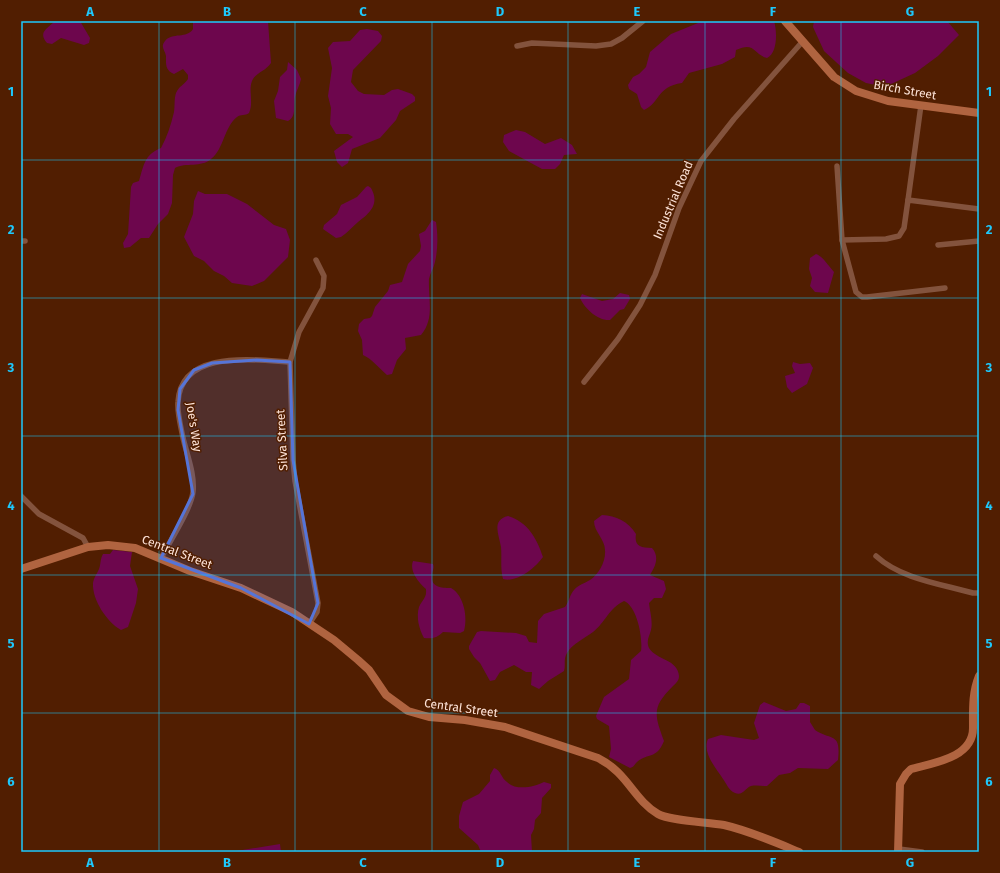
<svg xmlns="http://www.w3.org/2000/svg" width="1000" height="873" font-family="'Fira Sans',sans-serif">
  <rect width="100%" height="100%" fill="#511e01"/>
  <!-- green -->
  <g fill="#6d064d">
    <path d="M55,21H80L90,38L89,43L84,45L61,38L52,44L47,43C38,32 47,29 55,21Z"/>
    <path d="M193,21H268L271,63C266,71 255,73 252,81C248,91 254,102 249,113C245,116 241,114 237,117C224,127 224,149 211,159C201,168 186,162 175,168L173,175L172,203L168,214L158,224L149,238H141L130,247L124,248L123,243L128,234L131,187L133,183L139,181C144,165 144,155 161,148C167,137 171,125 174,112C175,106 174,99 176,93C179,86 184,85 188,79V75L183,69L174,74C165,70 166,64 166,56C165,50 160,47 165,41C172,32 187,39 193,29Z"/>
    <path d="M703,21H774C777,30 778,53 767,58C753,54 755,41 736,50L735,57L722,64L689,73L682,83C656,87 661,102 644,110L641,107L637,94L629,89L628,85L633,77L639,74L646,67L650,52L671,34Z"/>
    <path d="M814,21H947L959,35L938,56L915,73L889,85L881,86L866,83L848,73L824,51L813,27Z"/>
    <path d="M367,29L378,31L382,36L381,41L353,70L351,82L358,91L364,94L384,95L392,90L398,89L412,94L415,97V101L400,111L396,120L380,138L352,149L348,163L342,167L337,162L334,151L353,137L348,134H336L330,124L331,108L328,96L332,68L328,48L333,42L350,41L360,30Z"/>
    <path d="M288,62L297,70L301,79C300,85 296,91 295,97C293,106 297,116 288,121L276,118L274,101L278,91L280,77L287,70Z"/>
    <path d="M516,130L525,132L545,144L561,138L572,145L577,154L564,155L560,164L555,169H542L509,151L503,142L504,135Z"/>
    <path d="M368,186L371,188C380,204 370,213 358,222C352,227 347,233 341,237L336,238L323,229L324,225L337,214L341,205L357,197L366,187Z"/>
    <path d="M198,191L205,194H227L247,204L274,225L286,229L290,240L288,257L264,281L252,286L232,283L224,276L214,271L204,261L194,256L184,237L193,214L194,201Z"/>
    <path d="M432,220L436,222C438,235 438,249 435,262C434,268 430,273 429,279C428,300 435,318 421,335L405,338L406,349L397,360L392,374L387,375C379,368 372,359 363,355L362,340L358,331L359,324L364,319L370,318L372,316L375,307L388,291L390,285L402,282L408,264L420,251L421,246L419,234L425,231Z"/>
    <path d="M816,254C823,256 829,267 834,272L828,293L815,292L810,286L812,278L809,269L810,258Z"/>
    <path d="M620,293L629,295L630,299L624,309L620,310L610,320C598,321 585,309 580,298L582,294L602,301L613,299Z"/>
    <path d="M793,362L800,364L810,363L813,368L807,384L792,393L787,387L785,376L795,373L792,366Z"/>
    <path d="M602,515C616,516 628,521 636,534C634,546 640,548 652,548C660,557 655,567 650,575L664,581L666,589L662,598H654L649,603C650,612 653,622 651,630C649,637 646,641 649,648C656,660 678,659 679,676C679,681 676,683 673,686C652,707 654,714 664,741C656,760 649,752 637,762C634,765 634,767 630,768L609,757L611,749L609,726L597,719L596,716L604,697L629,679L631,660L641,651C643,638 637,606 624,601C609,608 605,623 593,632C585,638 572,644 567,653C563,660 566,665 564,671L548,681L539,689L531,685L532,672H526L514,665L500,672L495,680L490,681L480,663L474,657L469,649V646L477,632L481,631L516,633L526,636L529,642L537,643L538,621L544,614L565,607C569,602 570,594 574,590C578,585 585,583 590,580C599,574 606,561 605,550C605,539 594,532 594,521Z"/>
    <path d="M508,516C528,522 537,539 543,557C535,568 517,583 503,579C500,568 502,558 501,547C499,535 491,520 508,516Z"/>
    <path d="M113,550L132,552L130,566L138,589L136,603L128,627L121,630C107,622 92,600 93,583C94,577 97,574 99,569C101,564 100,559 103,554H110Z"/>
    <path d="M413,561L433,564C435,569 431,572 432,578C432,588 444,588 451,588C464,595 468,618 464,631L460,633L443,632C437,638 432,639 424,638C419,629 416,617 419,607C422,600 427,598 426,589C419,583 409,571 413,561Z"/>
    <path d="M764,702L786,711L796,709L800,703H804L810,706V722L815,730C832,741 841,732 838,760L828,769L798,768L790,773L779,775L767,786C762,786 756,785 751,786C745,788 743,796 735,793C728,790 727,784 723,779C716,768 702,753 708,739L721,735L754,740L759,738L754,723L760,705Z"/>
    <path d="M494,768C501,770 501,778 507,782C516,791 534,787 544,782L551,784V788L542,798L541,813L535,820L534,829L531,835L532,852H481L478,845L459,828V816L463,802L479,794L490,781V775Z"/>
    <path d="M280,844L281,852H230Z"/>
  </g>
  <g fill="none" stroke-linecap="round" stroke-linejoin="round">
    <!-- street -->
    <g stroke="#83533d" stroke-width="5.5">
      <path d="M517,46L532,43L596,46L611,44L622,38L643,21"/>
      <path d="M837,166L842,240L856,292L862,297H867L945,288"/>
      <path d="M908,200L921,105"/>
      <path d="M842,240L886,239L899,236L904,228L908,200L979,209"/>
      <path d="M21,241H25"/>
      <path d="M938,245L979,241"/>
      <path d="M584,382L618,339L640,305L655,275L679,208L701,161L734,119L803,41"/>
      <path d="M21,496L39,514L83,538L88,547"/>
      <path d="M876,556C901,579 941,584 973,593H979"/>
      <path d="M161,558C170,541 191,509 193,492C195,475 187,455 183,438C181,427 177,413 178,402C181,349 254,360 290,362"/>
      <path d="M309,624L317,612L318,603L295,481L293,460L290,362L299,332L323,288L324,276L316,260"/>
      <path d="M899,849L922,852"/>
    </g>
    <!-- secondary -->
    <g stroke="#b06440" stroke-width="8">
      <path d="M785,21L834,77L856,91L888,101L979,113"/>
      <path d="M21,569L88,547L108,545L135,548L190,571L241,588L292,612L334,640L358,660L369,670L386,695L408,711L429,717L465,720L505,727L598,758C628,773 633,799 658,814C670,821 708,822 724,825C750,831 775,842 799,852"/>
      <path d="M898,852L900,784L906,774L911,769C933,763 973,758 973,728C973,710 972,693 979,676"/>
    </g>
  </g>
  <!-- marked area -->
  <path fill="#5574d8" fill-opacity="0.2" stroke="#5574d8" stroke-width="3" stroke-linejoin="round" d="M257,360L290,362L293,460L318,603L309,624L241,588L161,558L193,494L178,410L180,389L194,370L212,363Z"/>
  <!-- grid -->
  <path fill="none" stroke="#1ec9fd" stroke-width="1" stroke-opacity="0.55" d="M159,21V852M295,21V852M432,21V852M568,21V852M705,21V852M841,21V852M21,160H979M21,298H979M21,436H979M21,575H979M21,713H979"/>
  <g text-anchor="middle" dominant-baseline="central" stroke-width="3" stroke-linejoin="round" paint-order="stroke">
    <!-- street labels -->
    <g font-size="12" fill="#fee4d9" stroke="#511e01">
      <text transform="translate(905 90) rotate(10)">Birch Street</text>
      <text transform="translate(673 200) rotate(-67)">Industrial Road</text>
      <text transform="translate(194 427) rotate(81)">Joe's Way</text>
      <text transform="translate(282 440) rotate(-93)">Silva Street</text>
      <text transform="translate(177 552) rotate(21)">Central Street</text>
      <text transform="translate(461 708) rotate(8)">Central Street</text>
    </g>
  </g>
  <!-- border -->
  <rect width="1000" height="873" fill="none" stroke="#511e01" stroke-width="44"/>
  <rect x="22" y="22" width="956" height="829" fill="none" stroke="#1ec9fd" stroke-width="1.5"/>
  <g font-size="13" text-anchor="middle" font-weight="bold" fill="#1ec9fd">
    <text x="90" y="16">A</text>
    <text x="227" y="16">B</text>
    <text x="363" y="16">C</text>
    <text x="500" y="16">D</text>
    <text x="637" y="16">E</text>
    <text x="773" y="16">F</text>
    <text x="910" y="16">G</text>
    <text x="11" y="96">1</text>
    <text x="989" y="96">1</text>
    <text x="11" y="234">2</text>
    <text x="989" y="234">2</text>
    <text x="11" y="372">3</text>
    <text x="989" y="372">3</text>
    <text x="11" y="510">4</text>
    <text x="989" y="510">4</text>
    <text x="11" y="648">5</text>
    <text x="989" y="648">5</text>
    <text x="11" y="786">6</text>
    <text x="989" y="786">6</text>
    <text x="90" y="867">A</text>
    <text x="227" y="867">B</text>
    <text x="363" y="867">C</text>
    <text x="500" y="867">D</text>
    <text x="637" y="867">E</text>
    <text x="773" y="867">F</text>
    <text x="910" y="867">G</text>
  </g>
</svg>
